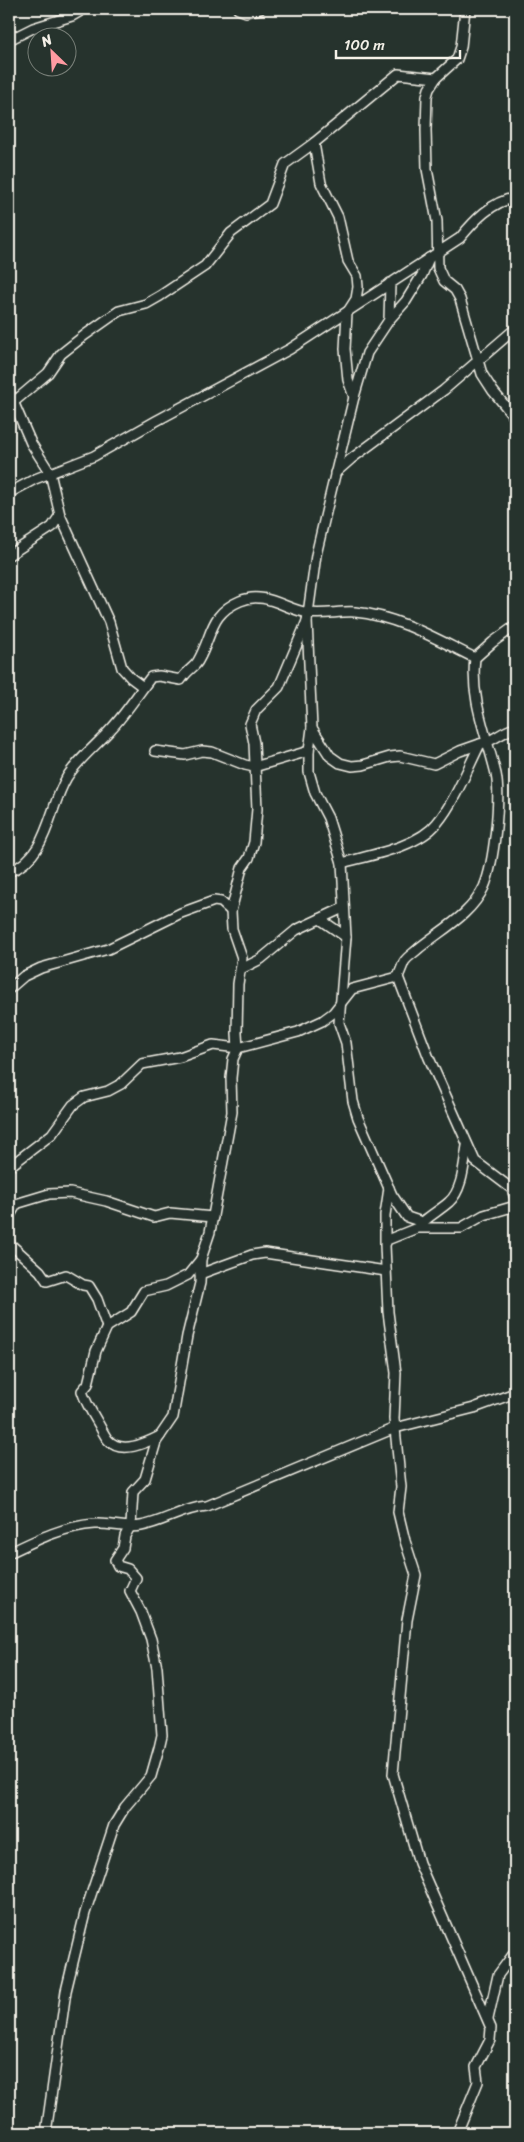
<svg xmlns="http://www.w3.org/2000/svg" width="524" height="2142" font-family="Sriracha,sans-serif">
  <rect width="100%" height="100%" fill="#26332d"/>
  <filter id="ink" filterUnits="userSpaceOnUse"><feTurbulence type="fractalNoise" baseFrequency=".02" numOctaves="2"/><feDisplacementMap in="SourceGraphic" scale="10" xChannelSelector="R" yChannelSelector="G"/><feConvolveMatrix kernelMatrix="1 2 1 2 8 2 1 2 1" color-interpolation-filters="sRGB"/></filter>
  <g filter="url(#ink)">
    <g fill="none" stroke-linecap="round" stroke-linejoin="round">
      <defs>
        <g id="street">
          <path d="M238,9L246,12L260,9"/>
          <path d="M465,9L461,47L457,59L436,78L429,89L427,96L426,130L427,169L437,221L438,268L444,281L455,290L460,299L482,374L493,391L515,418"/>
          <path d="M9,40L33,28L72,16L84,9"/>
          <path d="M314,143L321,183L338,217L348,261L357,276L358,287L356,299L347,313L345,349L348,380L354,397"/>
          <path d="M389,320L390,283"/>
          <path d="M9,392L31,443L50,473L60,515L52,527L9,555"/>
          <path d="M9,406L48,373L61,354L85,335L119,311L146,304L160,296L205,266L231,233L270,204L285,164L314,143L398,74L436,78"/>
          <path d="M335,473L351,459L444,390L515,329"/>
          <path d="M9,493L35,479L94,456L156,421L290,349L460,238C474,221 492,201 515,198"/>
          <path d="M60,515L109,622L122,668L131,678L143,687"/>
          <path d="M515,626L493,642L475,658C470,699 487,736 496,774C501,799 494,864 484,887C471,915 441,930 418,949C414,953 407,957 404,962C402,967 400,972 398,977L429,1058L475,1161L512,1189L515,1198"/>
          <path d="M312,728L330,756L340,763L352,766L363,765L390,757L400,756L434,764L460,751L480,744"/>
          <path d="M155,751L185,755L202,751L212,752L245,765L254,767L309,751"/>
          <path d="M342,863C371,855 418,847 437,823C454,803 468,768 480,744C493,742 502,731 515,728"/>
          <path d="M9,872C49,856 48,809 67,777C79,758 97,745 111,729C126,713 138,694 151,677L159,676L181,680C187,670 195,667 198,661C213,635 209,614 240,601C265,590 286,610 309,613C324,615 340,611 355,612C398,616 438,640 475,658"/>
          <path d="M320,919L346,937"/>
          <path d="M241,969L261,959L296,930L343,908"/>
          <path d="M9,989L24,976L41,968L108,949L181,913L214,901L221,902L231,911"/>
          <path d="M9,1167L52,1134L73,1105L84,1097L108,1091L121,1084L142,1064L180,1057L213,1045L238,1048L298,1032L322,1021L333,1013L352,989L398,977"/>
          <path d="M9,1206L49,1194L70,1193L106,1201L154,1217L170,1213L213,1217"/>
          <path d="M9,1217L16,1205"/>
          <path d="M422,1222L407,1217L392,1195L358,1118L353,1101L346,1043L339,1023L346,937L342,863L328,818L315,793L309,772V751L312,728L307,621L316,555L327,508L354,397L367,353L389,320L406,301L422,275L429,258"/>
          <path d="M419,1226C428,1216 439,1211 449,1202C463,1190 464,1162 467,1146"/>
          <path d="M385,1242V1215L389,1188"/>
          <path d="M9,1243L40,1271L47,1281L66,1275L83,1285L89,1286L97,1299L107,1327"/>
          <path d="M200,1274L252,1255L265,1253L386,1271"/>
          <path d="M160,1436C146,1443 121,1455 108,1440C104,1435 101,1428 98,1423C92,1413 85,1401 82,1391L88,1384L96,1351L107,1327L131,1312L144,1291L166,1286L188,1275L201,1259"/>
          <path d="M9,1553C36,1540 64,1526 95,1524C111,1523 126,1529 141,1526C164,1522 183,1508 207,1506L395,1428L474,1408L515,1393"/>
          <path d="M488,2019L498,1975L515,1952"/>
          <path d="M46,2133L66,1991L85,1913L114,1825L125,1807L151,1776L159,1748L162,1735L157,1668L151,1639L141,1612L130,1591L136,1578L128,1569L118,1566L115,1560L123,1548L125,1536L131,1525L133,1492L145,1479L156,1442L173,1417L187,1336L200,1283L201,1259L210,1232L232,1112L231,1078L233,1059L238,1048L237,1033L238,984L242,958L232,929L231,911L242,868L249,858L254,842L257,809L254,743L250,724L256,710L279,687L307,621"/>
          <path d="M457,2133L478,2082L476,2067L490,2040L491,2028L419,1863L393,1774L407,1620L416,1575L405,1541L398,1512L401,1487L394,1419L396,1373L388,1312L385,1245L387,1240L417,1228H461L484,1215L515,1206"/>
        </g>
      </defs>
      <!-- street casing -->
      <use href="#street" stroke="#f4f1e8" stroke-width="12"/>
      <!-- street -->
      <use href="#street" stroke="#26332d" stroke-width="9"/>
    </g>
  </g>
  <!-- margin -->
  <rect width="524" height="2142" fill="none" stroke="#26332d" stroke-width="30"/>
  <rect x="15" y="15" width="494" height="2112" fill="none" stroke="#f4f1e8" stroke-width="2" filter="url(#ink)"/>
  <!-- north arrow -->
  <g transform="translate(52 52) rotate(335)"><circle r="24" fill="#26332d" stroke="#787f78"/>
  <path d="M0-4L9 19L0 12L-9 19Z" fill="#ff9aa2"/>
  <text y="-8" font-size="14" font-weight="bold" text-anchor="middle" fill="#f4f1e8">N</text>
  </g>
  <!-- scale -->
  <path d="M336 50v8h124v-8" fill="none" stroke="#f4f1e8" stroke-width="2.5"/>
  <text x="344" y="50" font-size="15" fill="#f4f1e8" stroke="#26332d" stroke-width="4" paint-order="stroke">100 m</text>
</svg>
